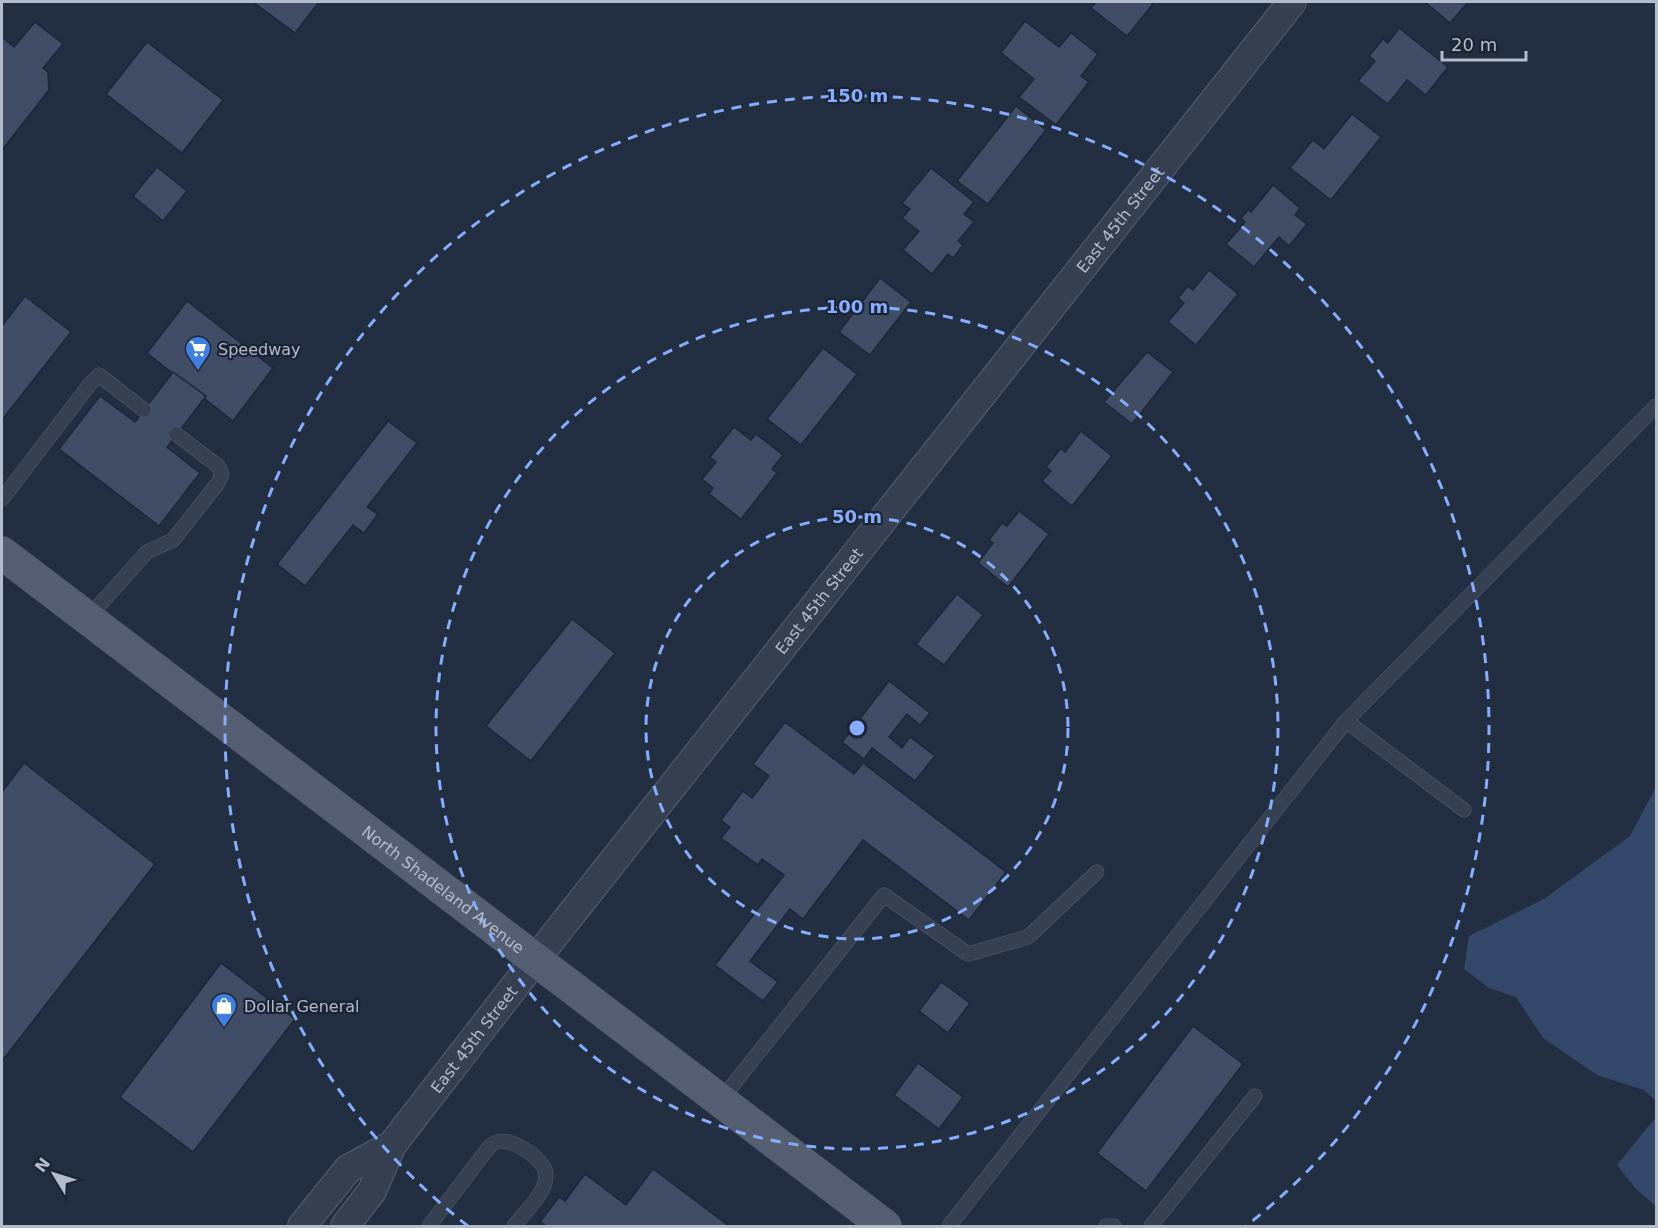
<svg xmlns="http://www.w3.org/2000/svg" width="1658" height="1228" font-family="'DejaVu Sans',sans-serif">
  <rect width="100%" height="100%" fill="#232e41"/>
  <!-- water -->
  <g fill="#354869">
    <path d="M1656,787V1101L1644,1090L1597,1075L1543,1038L1516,997L1489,988L1464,969L1469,936L1544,899L1630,836Z"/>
    <path d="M1656,1117V1206L1637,1190L1617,1165Z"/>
  </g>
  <!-- building -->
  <g fill="#414d64" stroke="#1e2738" stroke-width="1.5">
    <path d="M253,2H319L295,33Z"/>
    <path d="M1096,2H1150L1153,4L1127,36L1091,8Z"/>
    <path d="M1425,2H1468L1450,23Z"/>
    <path d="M1025,21L1059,47L1071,33L1098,54L1081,76L1089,82L1056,125L1019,97L1034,79L1001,53Z"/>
    <path d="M35,22L63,44L43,68L48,72L49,90L2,150V37L14,47Z"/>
    <path d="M1399,28L1448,67L1426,95L1407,80L1388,104L1358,81L1375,61L1369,56L1383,39L1388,43Z"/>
    <path d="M147,42L223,100L182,153L106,94Z"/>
    <path d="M1016,106L1046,130L988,204L957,181Z"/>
    <path d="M1352,114L1381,137L1331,200L1290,168L1313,140L1324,149Z"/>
    <path d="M157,167L187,191L163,221L133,196Z"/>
    <path d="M931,168L974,202L964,214L974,222L958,241L963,245L953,258L948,254L932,274L903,250L919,231L902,218L910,209L902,203Z"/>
    <path d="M1273,185L1300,208L1295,215L1307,224L1289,246L1279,237L1254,267L1226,244L1245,222L1241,218L1248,210L1251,212Z"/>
    <path d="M1209,270L1238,294L1196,345L1168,322L1184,303L1178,298L1188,286L1193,290Z"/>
    <path d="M880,278L911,302L870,355L839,332Z"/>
    <path d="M25,296L71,332L2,420V326Z"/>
    <path d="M187,301L273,368L233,421L147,353Z"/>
    <path d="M823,348L857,374L801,445L767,419Z"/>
    <path d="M1147,352L1173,372L1132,424L1104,402Z"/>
    <path d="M173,372L206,396L167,447L200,473L159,526L59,449L100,396L135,422Z"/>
    <path d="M388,421L417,443L367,507L378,514L364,533L353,525L305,586L277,564Z"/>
    <path d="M734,427L751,440L756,434L783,455L772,469L777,473L741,519L709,494L713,488L702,479L716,462L710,457Z"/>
    <path d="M1081,431L1112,456L1072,506L1042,481L1051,471L1046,467L1061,448L1065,452Z"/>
    <path d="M1019,511L1049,534L1008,587L978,563L993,543L989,540L1002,523L1007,526Z"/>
    <path d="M957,594L983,615L944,665L916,644Z"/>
    <path d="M572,619L615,653L531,761L486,726Z"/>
    <path d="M889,681L930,713L920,725L907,714L889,737L902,748L910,737L935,756L915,781L872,748L864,759L842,742Z"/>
    <path d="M785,722L854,774L863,763L1006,872L969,920L863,840L803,919L790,909L750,961L778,982L763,1001L715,965L784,875L762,859L758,865L721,838L730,827L721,820L743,791L752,798L769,776L753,764Z"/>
    <path d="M24,763L155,864L2,1061V792Z"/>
    <path d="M221,963L295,1019L193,1152L120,1097Z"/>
    <path d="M941,982L970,1003L948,1033L919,1011Z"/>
    <path d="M1193,1026L1243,1064L1146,1191L1097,1153Z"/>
    <path d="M918,1063L963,1097L939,1129L894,1095Z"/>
    <path d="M653,1169L729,1226H546L540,1222L559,1197L565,1201L585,1174L626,1205Z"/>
  </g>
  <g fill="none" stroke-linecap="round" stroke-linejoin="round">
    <defs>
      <g id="lane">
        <path d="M2,499L90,384L99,375L144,410"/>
        <path d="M87,619L147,552L173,540L218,483L222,474L218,466L176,434"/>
        <path d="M1346,721L1464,810"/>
        <path d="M720,1101L884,895L968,954L1028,937L1097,872"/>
        <path d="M429,1226L489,1147C492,1145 494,1143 497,1142C512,1137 547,1160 546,1176C546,1193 524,1213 514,1226"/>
        <path d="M949,1226L1346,721L1656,406"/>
        <path d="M1106,1226H1114"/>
        <path d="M1151,1226L1255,1096"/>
      </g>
      <g id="street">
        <path d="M302,1226L348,1169L392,1145"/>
        <path id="s1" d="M345,1226L372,1191L392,1145L535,960L1292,2"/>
      </g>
      <g id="primary">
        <path id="s2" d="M2,553L885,1226"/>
      </g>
    </defs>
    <!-- lane casing -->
    <use href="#lane" stroke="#555e6e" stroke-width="15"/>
    <!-- street casing -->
    <use href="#street" stroke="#555e6e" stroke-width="30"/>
    <!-- primary casing -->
    <use href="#primary" stroke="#41495a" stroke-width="34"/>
    <!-- lane -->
    <use href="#lane" stroke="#374051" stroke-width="14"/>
    <!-- street -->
    <use href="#street" stroke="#374051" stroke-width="28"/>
    <!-- primary -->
    <use href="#primary" stroke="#555f71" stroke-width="33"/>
  </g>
  <!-- distance rings -->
  <g fill="none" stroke="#85acff" stroke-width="3" stroke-dasharray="10 8">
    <circle cx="857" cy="728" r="211"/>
    <circle cx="857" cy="728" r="421"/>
    <path d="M468 1226A632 632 0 1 1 1246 1226"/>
  </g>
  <!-- icons -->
  <defs>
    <symbol id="supermarket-pin" viewBox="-11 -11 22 30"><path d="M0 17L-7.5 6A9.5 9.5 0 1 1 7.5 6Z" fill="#3f7fe0" stroke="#1c2536"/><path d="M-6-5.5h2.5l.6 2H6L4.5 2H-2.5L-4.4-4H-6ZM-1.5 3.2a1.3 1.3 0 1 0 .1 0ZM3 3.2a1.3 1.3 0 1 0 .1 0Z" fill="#fff"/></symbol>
    <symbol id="shop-pin" viewBox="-11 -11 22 30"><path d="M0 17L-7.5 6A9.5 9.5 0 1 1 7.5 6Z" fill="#3f7fe0" stroke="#1c2536"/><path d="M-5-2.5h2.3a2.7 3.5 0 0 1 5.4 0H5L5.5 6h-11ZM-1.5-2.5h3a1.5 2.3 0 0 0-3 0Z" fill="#fff"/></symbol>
  </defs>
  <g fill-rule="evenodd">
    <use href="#supermarket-pin" x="183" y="334" width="30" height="40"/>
    <use href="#shop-pin" x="209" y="991" width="30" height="40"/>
  </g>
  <g text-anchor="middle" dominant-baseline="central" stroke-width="4.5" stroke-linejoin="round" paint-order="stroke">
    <!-- street labels -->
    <g font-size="16" fill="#b4bbcb" stroke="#1c2536">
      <text stroke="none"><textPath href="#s1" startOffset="1272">East 45th Street</textPath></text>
      <text stroke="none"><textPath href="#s1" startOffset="786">East 45th Street</textPath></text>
      <text stroke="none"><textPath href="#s2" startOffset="555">North Shadeland Avenue</textPath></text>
      <text stroke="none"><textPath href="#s1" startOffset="228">East 45th Street</textPath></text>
    </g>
    <!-- poi labels -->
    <g font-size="16" fill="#b4bbcb" stroke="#1c2536" text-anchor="start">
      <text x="218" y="349">Speedway</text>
      <text x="244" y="1006">Dollar General</text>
    </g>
  </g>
  <circle cx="857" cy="728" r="9" fill="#85acff" stroke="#1c2536" stroke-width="3"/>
  <g font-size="18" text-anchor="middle" font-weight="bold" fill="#85acff" stroke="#1c2536" stroke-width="4.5" stroke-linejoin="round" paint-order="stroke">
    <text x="857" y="102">150 m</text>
    <text x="857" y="313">100 m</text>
    <text x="857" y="523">50 m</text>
  </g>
  <!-- border -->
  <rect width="1658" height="1228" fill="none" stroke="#b4bbcb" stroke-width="6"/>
  <!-- north arrow -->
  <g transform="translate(54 1174) rotate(308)" stroke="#1c2536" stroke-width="4.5" paint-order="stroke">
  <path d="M0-4.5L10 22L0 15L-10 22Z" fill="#b4bbcb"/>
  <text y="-9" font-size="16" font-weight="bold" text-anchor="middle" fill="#b4bbcb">N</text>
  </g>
  <!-- scale -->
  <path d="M1442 51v9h84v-9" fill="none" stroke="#b4bbcb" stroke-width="3"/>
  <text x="1451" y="51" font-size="18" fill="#b4bbcb" stroke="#1c2536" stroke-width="4.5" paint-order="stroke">20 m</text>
</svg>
